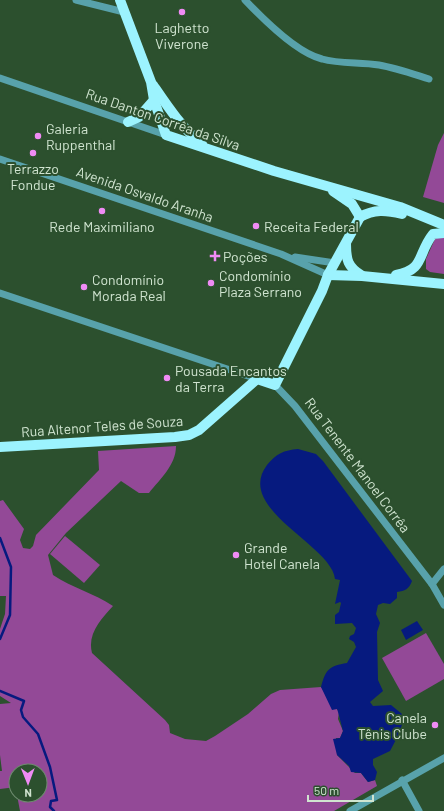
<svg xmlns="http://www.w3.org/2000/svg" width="444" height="811" font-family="Barlow,sans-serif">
  <rect width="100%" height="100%" fill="#2c502e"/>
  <!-- green -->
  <g fill="#934997">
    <path d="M444,133V203L423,197L438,145Z"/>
    <path d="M444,235V274L430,272L426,269V259L435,239Z"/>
    <path d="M176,446C176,465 160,479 149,493H139L121,481L66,533L48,555L53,575C72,588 94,593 113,606C101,619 87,634 92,653L165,720L169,725L170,733L185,739L206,741L215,736L248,714L271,694L280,690L321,687L339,712L338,719L343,731L340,738H336L337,755L355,773H361L368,782L375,780L377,786L334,811H20L17,795H40V771H16V787L0,789V771H2L0,755V704L11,703L0,696V629L5,614L6,596H0V501L3,500L24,529L20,540L23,548L30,549L33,546L36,535L99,470L98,451Z"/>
    <path d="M65,536L100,565L84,583L50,554Z"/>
    <path d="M426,633L444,664V679L406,701L382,658Z"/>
  </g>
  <!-- water -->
  <g fill="#061a7f">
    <path d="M298,449L316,454L323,461L412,581C409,589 405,591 397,592V598L390,604L383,603L378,605L376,614L380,623L377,632L378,680L383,691L370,702L373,706L391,705L402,714L403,721L399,734L390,751L373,759V765L377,772L375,780L368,782L361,773L351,772L349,766L337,755L333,739L340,738L343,731C342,727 338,711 337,709L332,710L321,687C326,669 329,666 347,663L356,647L354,642L349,639L350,636L354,634L356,628L352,623L335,624V615L339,612L341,603L340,602L335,604L340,580L335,579C332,545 234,509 267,465C276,454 284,450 298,449Z"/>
    <path d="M417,621L423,630L406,640L401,630Z"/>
  </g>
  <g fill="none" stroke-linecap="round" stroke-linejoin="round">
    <!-- stream -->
    <g stroke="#061a7f" stroke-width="2.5">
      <path d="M0,538L11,567L10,615L0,639"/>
      <path d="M0,691L24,701L21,710L23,717L38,734L50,767L57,800L51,801L50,807L54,811"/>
    </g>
    <!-- minor -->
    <g stroke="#58a2ab" stroke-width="7">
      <path d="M76,0L124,12"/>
      <path d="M245,0C263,19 297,53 322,59C340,64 360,62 379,65C396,68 413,74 429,79"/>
      <path d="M0,78L166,135"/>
      <path d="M0,159L281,254L328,275"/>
      <path d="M295,257L335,263"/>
      <path d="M0,293L257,379"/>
      <path d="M275,385L295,406L432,584L444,605"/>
      <path d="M432,584L444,569"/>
      <path d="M402,780L419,811"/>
      <path d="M350,811L444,758"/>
    </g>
    <!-- major -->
    <g stroke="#9cf3fe" stroke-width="10">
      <path d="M120,0L151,82L154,100L166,135L274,171L400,207L444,225"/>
      <path d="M153,85C168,107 181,127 202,144"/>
      <path d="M128,122L139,117L154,100"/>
      <path d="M333,191L352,204L360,217"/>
      <path d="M360,217C374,209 386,210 402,214"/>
      <path d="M346,244C346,260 348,267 361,275"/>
      <path d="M328,275L362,276L444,284"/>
      <path d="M396,275C425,270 417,254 433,234L444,233"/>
      <path d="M0,447L175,437L189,435L199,430L257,379L275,385L322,291L328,275L360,217"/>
    </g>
  </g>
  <!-- markers -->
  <g fill="#f08bf5" stroke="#2c502e" stroke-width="1.5">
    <circle cx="182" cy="12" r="4"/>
    <circle cx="38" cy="136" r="4"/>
    <circle cx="33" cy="153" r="4"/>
    <circle cx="102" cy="211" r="4"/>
    <circle cx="256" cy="226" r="4"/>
    <path d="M213 250h4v4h4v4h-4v4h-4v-4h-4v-4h4z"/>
    <circle cx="211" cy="283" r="4"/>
    <circle cx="84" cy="287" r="4"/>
    <circle cx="167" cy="378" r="4"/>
    <circle cx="236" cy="555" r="4"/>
    <circle cx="435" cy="725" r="4"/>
  </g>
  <g text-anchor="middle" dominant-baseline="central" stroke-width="4" stroke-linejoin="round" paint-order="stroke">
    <!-- poi labels -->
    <g font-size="14" fill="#d0e4d0" stroke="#2c502e" text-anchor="start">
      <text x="182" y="27" text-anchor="middle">Laghetto<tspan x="182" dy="16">Viverone</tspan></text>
      <text x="46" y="128">Galeria<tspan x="46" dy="16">Ruppenthal</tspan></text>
      <text x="33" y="168" text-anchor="middle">Terrazzo<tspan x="33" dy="16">Fondue</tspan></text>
      <text x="102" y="226" text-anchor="middle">Rede Maximiliano</text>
      <text x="264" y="226">Receita Federal</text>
      <text x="223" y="256">Poções</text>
      <text x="219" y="275">Condomínio<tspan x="219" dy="16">Plaza Serrano</tspan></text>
      <text x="92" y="279">Condomínio<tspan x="92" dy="16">Morada Real</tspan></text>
      <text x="175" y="370">Pousada Encantos<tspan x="175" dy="16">da Terra</tspan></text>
      <text x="244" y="547">Grande<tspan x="244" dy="16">Hotel Canela</tspan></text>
      <text x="427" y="717" text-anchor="end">Canela<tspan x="427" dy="16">Tênis Clube</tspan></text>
    </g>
    <!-- street labels -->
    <g font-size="14" fill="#d0e4d0" stroke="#2c502e">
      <text transform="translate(163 119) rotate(19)">Rua Danton Corrêa da Silva</text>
      <text transform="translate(145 194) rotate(19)">Avenida Osvaldo Aranha</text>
      <text transform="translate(102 426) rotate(-4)">Rua Altenor Teles de Souza</text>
      <text transform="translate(358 465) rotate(53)">Rua Tenente Manoel Corrêa</text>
    </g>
  </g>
  <!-- north arrow -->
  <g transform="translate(28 783) rotate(179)"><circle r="19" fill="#2c502e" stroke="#6e8b6f"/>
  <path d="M0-3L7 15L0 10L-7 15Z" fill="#f08bf5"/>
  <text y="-6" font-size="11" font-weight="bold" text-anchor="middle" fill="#d0e4d0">N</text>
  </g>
  <!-- scale -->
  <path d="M308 795v6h65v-6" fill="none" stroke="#d0e4d0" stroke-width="2"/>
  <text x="314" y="795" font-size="12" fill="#d0e4d0" stroke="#2c502e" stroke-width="3" paint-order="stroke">50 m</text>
</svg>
